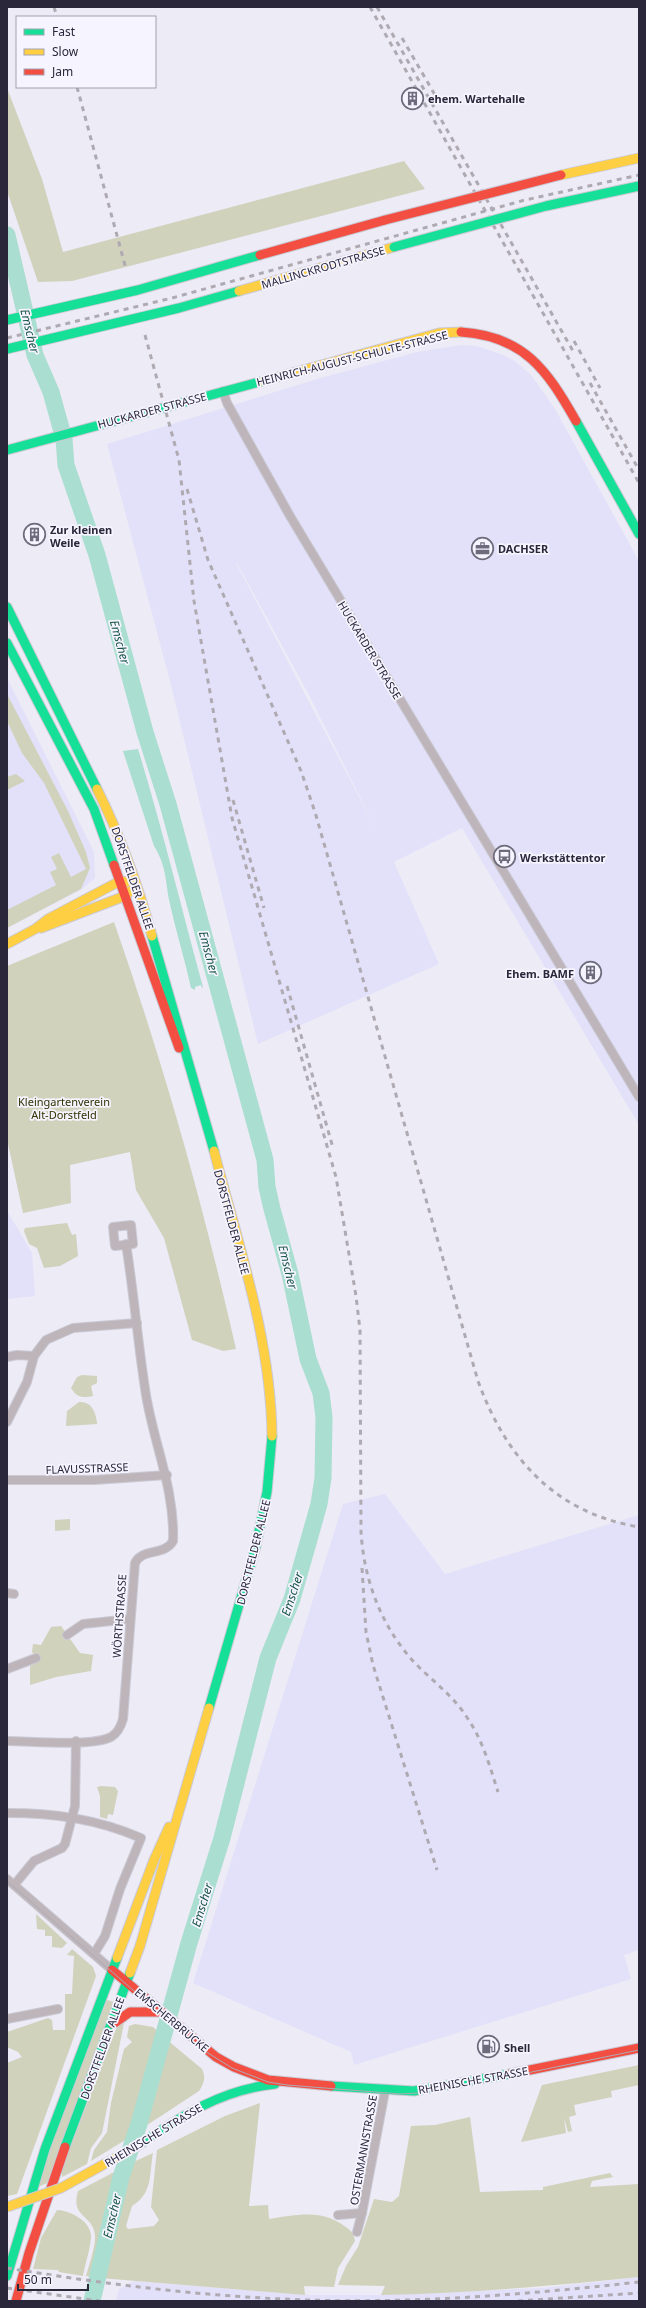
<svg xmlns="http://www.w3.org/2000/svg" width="646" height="2308" font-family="'Noto Sans',sans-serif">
  <rect width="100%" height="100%" fill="#ecebf6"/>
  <!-- built -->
  <g fill="#e3e1f9" fill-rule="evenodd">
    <path d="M461,345L477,346L503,355L515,361L532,376L555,409L639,561V1125L462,828L394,862L439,964L258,1044L171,685L107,444L317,379L417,352ZM237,563L309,695L377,831L236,563Z"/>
    <path d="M7,678L94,852L95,878L82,889L7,928Z"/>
    <path d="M7,1211L32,1253L35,1296L7,1299Z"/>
    <path d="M385,1494L445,1574L639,1515V1950L624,1955L631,1979L354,2065L351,2052L193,1983L343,1504Z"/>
    <path d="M639,2277V2301H116L119,2289L134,2281L305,2295H381L542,2288Z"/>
  </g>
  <!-- green -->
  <g fill="#d0d2bc">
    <path d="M7,88L42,179L63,252L404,161L425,189L72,281L38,282L7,191Z"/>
    <path d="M7,694L68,811L86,852L90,868L81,889L7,928V910L56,885L50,872L57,869L51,857L59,853L71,877L86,869L44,783L22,753L7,721Z"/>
    <path d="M16,774L25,781L7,790V777Z"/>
    <path d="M114,922C163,1062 203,1204 236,1349L223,1351L192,1340L164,1238L136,1190L130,1152L70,1165L71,1203L23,1213L7,1139V966Z"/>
    <path d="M67,1223L72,1235L76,1234L78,1256L60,1266L44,1268L37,1248L29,1244L24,1231L25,1228Z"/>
    <path d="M82,1375L97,1376V1383L91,1386L93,1396C83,1398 77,1398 71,1388L77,1377Z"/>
    <path d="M79,1402C92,1401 96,1413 97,1424L66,1426L67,1411Z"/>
    <path d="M70,1519V1530L55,1531V1520Z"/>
    <path d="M61,1626L80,1653L93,1655L91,1671L56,1677L30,1685V1666L37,1662L36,1657L32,1652L33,1644L41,1645L51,1627Z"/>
    <path d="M101,1786L115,1787L118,1791L113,1815L108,1814L107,1819L100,1817V1796L97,1787Z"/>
    <path d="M36,1914L67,1943L62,1948L52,1947V1936H45V1930L37,1929Z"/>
    <path d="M72,1949L93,1967L96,1976L17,2194L7,2196V2063L22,2057L18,2052L7,2047V2032L48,2018L52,2020L53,2030H65V1994H72L74,1956L67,1955Z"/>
    <path d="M107,2000L114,2002L47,2183L38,2187L58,2126Z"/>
    <path d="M126,2019L127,2021L124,2023L102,2133L91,2148L87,2164L62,2177V2169L116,2029Z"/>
    <path d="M135,2024L153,2027L161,2034L154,2063L130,2137L91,2161L94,2150L107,2132L111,2103L124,2049L132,2042L127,2037L129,2026Z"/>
    <path d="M166,2039L202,2069C206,2078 204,2083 199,2091L138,2131Z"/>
    <path d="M639,2065V2085L611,2091L612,2097L574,2105L576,2115L569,2117L572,2131L568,2132L564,2118L566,2133L521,2142L542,2085Z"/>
    <path d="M260,2103L249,2206L268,2205L269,2219C302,2214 326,2208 353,2233L355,2241L338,2268L334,2287L304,2286L305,2295L100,2278L127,2165L153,2153C149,2175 153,2193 132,2206L126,2226L128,2229L154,2226L159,2220L151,2207L157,2150L225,2116Z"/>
    <path d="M470,2117L480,2192L543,2190V2187L610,2173L613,2177L592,2181L590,2187L639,2184V2277C553,2286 467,2293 381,2295L385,2286L338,2285L346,2266L358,2247L374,2199L392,2202L399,2196L411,2126L435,2125Z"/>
    <path d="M120,2169L95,2277L86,2276C89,2266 96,2245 95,2235C93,2214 70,2218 78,2191Z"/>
    <path d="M57,2210C72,2211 92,2222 91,2238C90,2250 85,2264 83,2276L59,2272L58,2270L33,2269L41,2238Z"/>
  </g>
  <!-- water -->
  <path fill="#aaded0" d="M138,749C162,827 181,907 203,987L202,988L201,985L195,987V990L191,988C185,960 176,932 170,904C165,881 167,867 154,846L123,751Z"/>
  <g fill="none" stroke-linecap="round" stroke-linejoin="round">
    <!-- river -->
    <path stroke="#aaded0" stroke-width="17" d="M7,235L35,355L51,392L64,439L66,465L97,555L145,732L168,804L265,1160L267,1187L272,1209L290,1274L308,1359L321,1393L324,1417L323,1478L319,1504L308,1543L292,1599L268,1658L222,1838L189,1943L139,2124L121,2177L92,2301"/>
    <defs>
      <g id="street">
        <path d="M223,391L227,403L290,516L639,1097"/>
        <path d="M131,1225L133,1244L115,1246L113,1227Z"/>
        <path d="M7,1357L17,1355L34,1356"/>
        <path d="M7,1422L27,1382L34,1356L46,1340L73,1328L137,1323"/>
        <path d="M7,1480H94L167,1475"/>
        <path d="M7,1593L14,1594"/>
        <path d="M67,1635L83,1624L130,1619"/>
        <path d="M7,1669L36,1658"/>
        <path d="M7,1741C31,1741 91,1747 111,1737C118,1733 121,1726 123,1719L135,1563C142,1548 165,1556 173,1541C175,1490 154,1444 146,1395C138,1345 134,1294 126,1244"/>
        <path d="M7,1813C54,1813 97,1819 141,1838L120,1889L105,1936L94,1954"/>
        <path d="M7,1879L112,1970"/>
        <path d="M15,1884L34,1861L62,1848L65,1844L75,1806L76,1741"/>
        <path d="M7,2019L58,2009"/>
        <path d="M338,2215L362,2213"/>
        <path d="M357,2232L362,2213L385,2091"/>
      </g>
      <g id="fast">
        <path d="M7,320L138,290L260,255"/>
        <path d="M7,349L179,308L239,291"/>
        <path d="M576,421L639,534"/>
        <path d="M7,450L263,381"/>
        <path d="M7,607L97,789"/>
        <path d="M7,643L94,809L114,865"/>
        <path d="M152,936L214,1151"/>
        <path d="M209,1708L256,1546L267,1492L272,1436"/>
        <path d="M331,2086L414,2091L510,2074"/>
        <path d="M137,2146C182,2116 220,2090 275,2084"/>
        <path d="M65,2147L130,1973"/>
        <path d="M7,2276L45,2149L117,1958"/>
      </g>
      <g id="slow">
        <path d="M239,291L394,247"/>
        <path d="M263,381L439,333L461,332"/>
        <path d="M97,789C121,837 138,885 152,936"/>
        <path d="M41,928L125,896L130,891"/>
        <path d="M7,944L35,929L48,919L120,881L126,882"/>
        <path d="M214,1151C238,1244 271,1339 272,1436"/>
        <path d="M117,1958L154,1860L169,1827"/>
        <path d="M130,1973L140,1946L209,1708"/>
      </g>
      <g id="jam">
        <path d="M260,255L385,220"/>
        <path d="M461,332C524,336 547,370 576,421"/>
        <path d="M114,865L179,1048"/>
        <path d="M112,1970L216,2057L234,2067L268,2080L331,2086"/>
        <path d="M113,2024L130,2012H162"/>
        <path d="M510,2074L639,2048"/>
        <path d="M16,2301L29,2253L65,2147"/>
      </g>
    </defs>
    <!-- street casing -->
    <use href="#street" stroke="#cac9d4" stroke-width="10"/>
    <!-- fast casing -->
    <use href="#fast" stroke="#cac9d4" stroke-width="11"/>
    <!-- slow casing -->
    <use href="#slow" stroke="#cac9d4" stroke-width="11"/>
    <!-- jam casing -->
    <use href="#jam" stroke="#cac9d4" stroke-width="11"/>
    <!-- street -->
    <use href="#street" stroke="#beb5ba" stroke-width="8"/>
    <!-- fast -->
    <use href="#fast" stroke="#16e098" stroke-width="9"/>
    <!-- slow -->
    <use href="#slow" stroke="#ffcf43" stroke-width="9"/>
    <!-- jam -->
    <use href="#jam" stroke="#f24e42" stroke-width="9"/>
    <!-- tram -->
    <path stroke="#afaab2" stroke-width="1" d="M7,1881L200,2048L232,2068L268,2082L287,2085L401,2094L432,2092L478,2083L639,2050"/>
    <!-- rail -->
    <g stroke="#afaab2" stroke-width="3" stroke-dasharray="5 5" stroke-linecap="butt">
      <path d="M54,7L57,17"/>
      <path d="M370,7L639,483"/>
      <path d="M377,7L573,351"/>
      <path d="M402,38L435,95"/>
      <path d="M77,87L126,269"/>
      <path d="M145,335L179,460L194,601L232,818L336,1177L356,1296L360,1330L361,1532C364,1580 381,1626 414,1662C432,1681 454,1696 468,1719C483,1741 490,1767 498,1792"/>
      <path d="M7,338L172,298L525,200L639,175"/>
      <path d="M574,341L600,388"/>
      <path d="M590,383L639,470"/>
      <path d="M187,489L208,560L301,771L315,812L478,1381C506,1458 555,1513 639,1527"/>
      <path d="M233,800L264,908"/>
      <path d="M287,986L333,1148"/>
      <path d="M362,1568L366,1632L373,1665L437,1870"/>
      <path d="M7,2268C98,2283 191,2295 283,2299C401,2305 521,2295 639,2282"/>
      <path d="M7,2288L99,2301"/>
      <path d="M518,2301L639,2293"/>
    </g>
    <defs>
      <path id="fast-bridge" d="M394,247L546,206L639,186"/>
      <g id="slow-bridge">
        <path d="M561,175L639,158"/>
        <path d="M7,2207L61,2188L137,2146"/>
      </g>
      <path id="jam-bridge" d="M385,220L561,175"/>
    </defs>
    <!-- fast-bridge casing -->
    <use href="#fast-bridge" stroke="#cac9d4" stroke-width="11" stroke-linecap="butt"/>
    <!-- slow-bridge casing -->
    <use href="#slow-bridge" stroke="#cac9d4" stroke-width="11" stroke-linecap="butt"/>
    <!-- jam-bridge casing -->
    <use href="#jam-bridge" stroke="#cac9d4" stroke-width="11" stroke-linecap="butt"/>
    <!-- fast-bridge -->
    <use href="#fast-bridge" stroke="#16e098" stroke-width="9"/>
    <!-- slow-bridge -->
    <use href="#slow-bridge" stroke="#ffcf43" stroke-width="9"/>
    <!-- jam-bridge -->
    <use href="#jam-bridge" stroke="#f24e42" stroke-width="9"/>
  </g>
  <!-- icons -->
  <defs>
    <symbol id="building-ring" viewBox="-11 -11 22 22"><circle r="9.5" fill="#f5f4ff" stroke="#6e6c7c" stroke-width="1.5"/><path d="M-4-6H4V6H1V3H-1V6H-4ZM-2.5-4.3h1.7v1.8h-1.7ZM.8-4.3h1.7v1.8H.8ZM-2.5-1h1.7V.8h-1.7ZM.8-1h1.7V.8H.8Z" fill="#6e6c7c"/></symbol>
    <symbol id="office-ring" viewBox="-11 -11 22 22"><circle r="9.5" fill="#f5f4ff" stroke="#6e6c7c" stroke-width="1.5"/><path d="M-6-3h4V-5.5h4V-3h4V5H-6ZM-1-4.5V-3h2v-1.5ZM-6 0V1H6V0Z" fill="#6e6c7c"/></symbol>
    <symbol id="bus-ring" viewBox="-11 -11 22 22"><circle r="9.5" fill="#f5f4ff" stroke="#6e6c7c" stroke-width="1.5"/><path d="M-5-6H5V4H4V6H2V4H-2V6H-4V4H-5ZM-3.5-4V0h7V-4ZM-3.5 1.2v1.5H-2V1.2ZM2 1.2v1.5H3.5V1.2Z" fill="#6e6c7c"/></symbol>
    <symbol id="fuel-ring" viewBox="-11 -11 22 22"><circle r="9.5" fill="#f5f4ff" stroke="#6e6c7c" stroke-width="1.5"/><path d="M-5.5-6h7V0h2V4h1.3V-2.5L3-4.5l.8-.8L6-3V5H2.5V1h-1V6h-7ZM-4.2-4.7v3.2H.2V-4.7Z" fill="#6e6c7c"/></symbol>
  </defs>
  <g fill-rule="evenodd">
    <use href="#building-ring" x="400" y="86" width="25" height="25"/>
    <use href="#building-ring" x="22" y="522" width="25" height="25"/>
    <use href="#office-ring" x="470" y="536" width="25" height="25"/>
    <use href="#bus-ring" x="492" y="844" width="25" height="25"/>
    <use href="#building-ring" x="578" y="960" width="25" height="25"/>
    <use href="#fuel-ring" x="476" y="2034" width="25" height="25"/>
  </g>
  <g text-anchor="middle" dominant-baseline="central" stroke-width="3.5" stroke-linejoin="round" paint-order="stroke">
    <!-- poi labels -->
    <g font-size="11" font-weight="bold" fill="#2a273b" stroke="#f5f4ff" text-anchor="start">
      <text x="428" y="98">ehem. Wartehalle</text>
      <text x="50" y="529">Zur kleinen<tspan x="50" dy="13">Weile</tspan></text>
      <text x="498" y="548">DACHSER</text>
      <text x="520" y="857">Werkstättentor</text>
      <text x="574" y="973" text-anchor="end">Ehem. BAMF</text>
      <text x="504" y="2047">Shell</text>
    </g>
    <!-- street labels -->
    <g font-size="11" fill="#2a273b" stroke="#f5f4ff">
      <text transform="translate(323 267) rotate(-16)">MALLINCKRODTSTRASSE</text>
      <text transform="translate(352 358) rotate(-14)">HEINRICH-AUGUST-SCHULTE-STRASSE</text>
      <text transform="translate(152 410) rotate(-15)">HUCKARDER STRASSE</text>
      <text transform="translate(370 650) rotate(59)">HUCKARDER STRASSE</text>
      <text transform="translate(133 878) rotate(71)">DORSTFELDER ALLEE</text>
      <text transform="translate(232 1222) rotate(75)">DORSTFELDER ALLEE</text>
      <text transform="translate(87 1468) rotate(-2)">FLAVUSSTRASSE</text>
      <text transform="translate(253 1552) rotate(-76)">DORSTFELDER ALLEE</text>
      <text transform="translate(119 1616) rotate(-86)">WÖRTHSTRASSE</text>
      <text transform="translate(172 2020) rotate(40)">EMSCHERBRÜCKE</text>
      <text transform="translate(102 2048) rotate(-70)">DORSTFELDER ALLEE</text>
      <text transform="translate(473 2080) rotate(-10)">RHEINISCHE STRASSE</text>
      <text transform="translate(153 2135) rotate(-31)">RHEINISCHE STRASSE</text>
      <text transform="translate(363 2150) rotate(-80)">OSTERMANNSTRASSE</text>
    </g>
    <!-- park labels -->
    <g font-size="11" fill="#313200" stroke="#f5f4ff">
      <text x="64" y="1101">Kleingartenverein<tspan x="64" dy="13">Alt-Dorstfeld</tspan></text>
    </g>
    <!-- water labels -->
    <g font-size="12" font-style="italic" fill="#165443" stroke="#f5f4ff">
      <text transform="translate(30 331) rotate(76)">Emscher</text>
      <text transform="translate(120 642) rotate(75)">Emscher</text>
      <text transform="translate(209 953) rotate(75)">Emscher</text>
      <text transform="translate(288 1267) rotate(76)">Emscher</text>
      <text transform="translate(292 1594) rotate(-72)">Emscher</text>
      <text transform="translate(202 1905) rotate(-73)">Emscher</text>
      <text transform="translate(112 2216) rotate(-77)">Emscher</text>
    </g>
  </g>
  <!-- border -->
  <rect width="646" height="2308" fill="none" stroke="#2a273b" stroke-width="16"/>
  <!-- legend -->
  <rect x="16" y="16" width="140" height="72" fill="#f5f4ff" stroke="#a4a2b1"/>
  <rect x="24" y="29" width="20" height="6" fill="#16e098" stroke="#a4a2b1"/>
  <text x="52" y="36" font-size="12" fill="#2a273b">Fast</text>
  <rect x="24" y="49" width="20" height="6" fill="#ffcf43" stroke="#a4a2b1"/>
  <text x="52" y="56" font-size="12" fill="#2a273b">Slow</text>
  <rect x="24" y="69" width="20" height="6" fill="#f24e42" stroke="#a4a2b1"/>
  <text x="52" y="76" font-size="12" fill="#2a273b">Jam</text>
  <!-- scale -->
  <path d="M18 2284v6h70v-6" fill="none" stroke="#2a273b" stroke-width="2"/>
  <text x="24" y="2284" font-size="12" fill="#2a273b" stroke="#f5f4ff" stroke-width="3" paint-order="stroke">50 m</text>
</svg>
